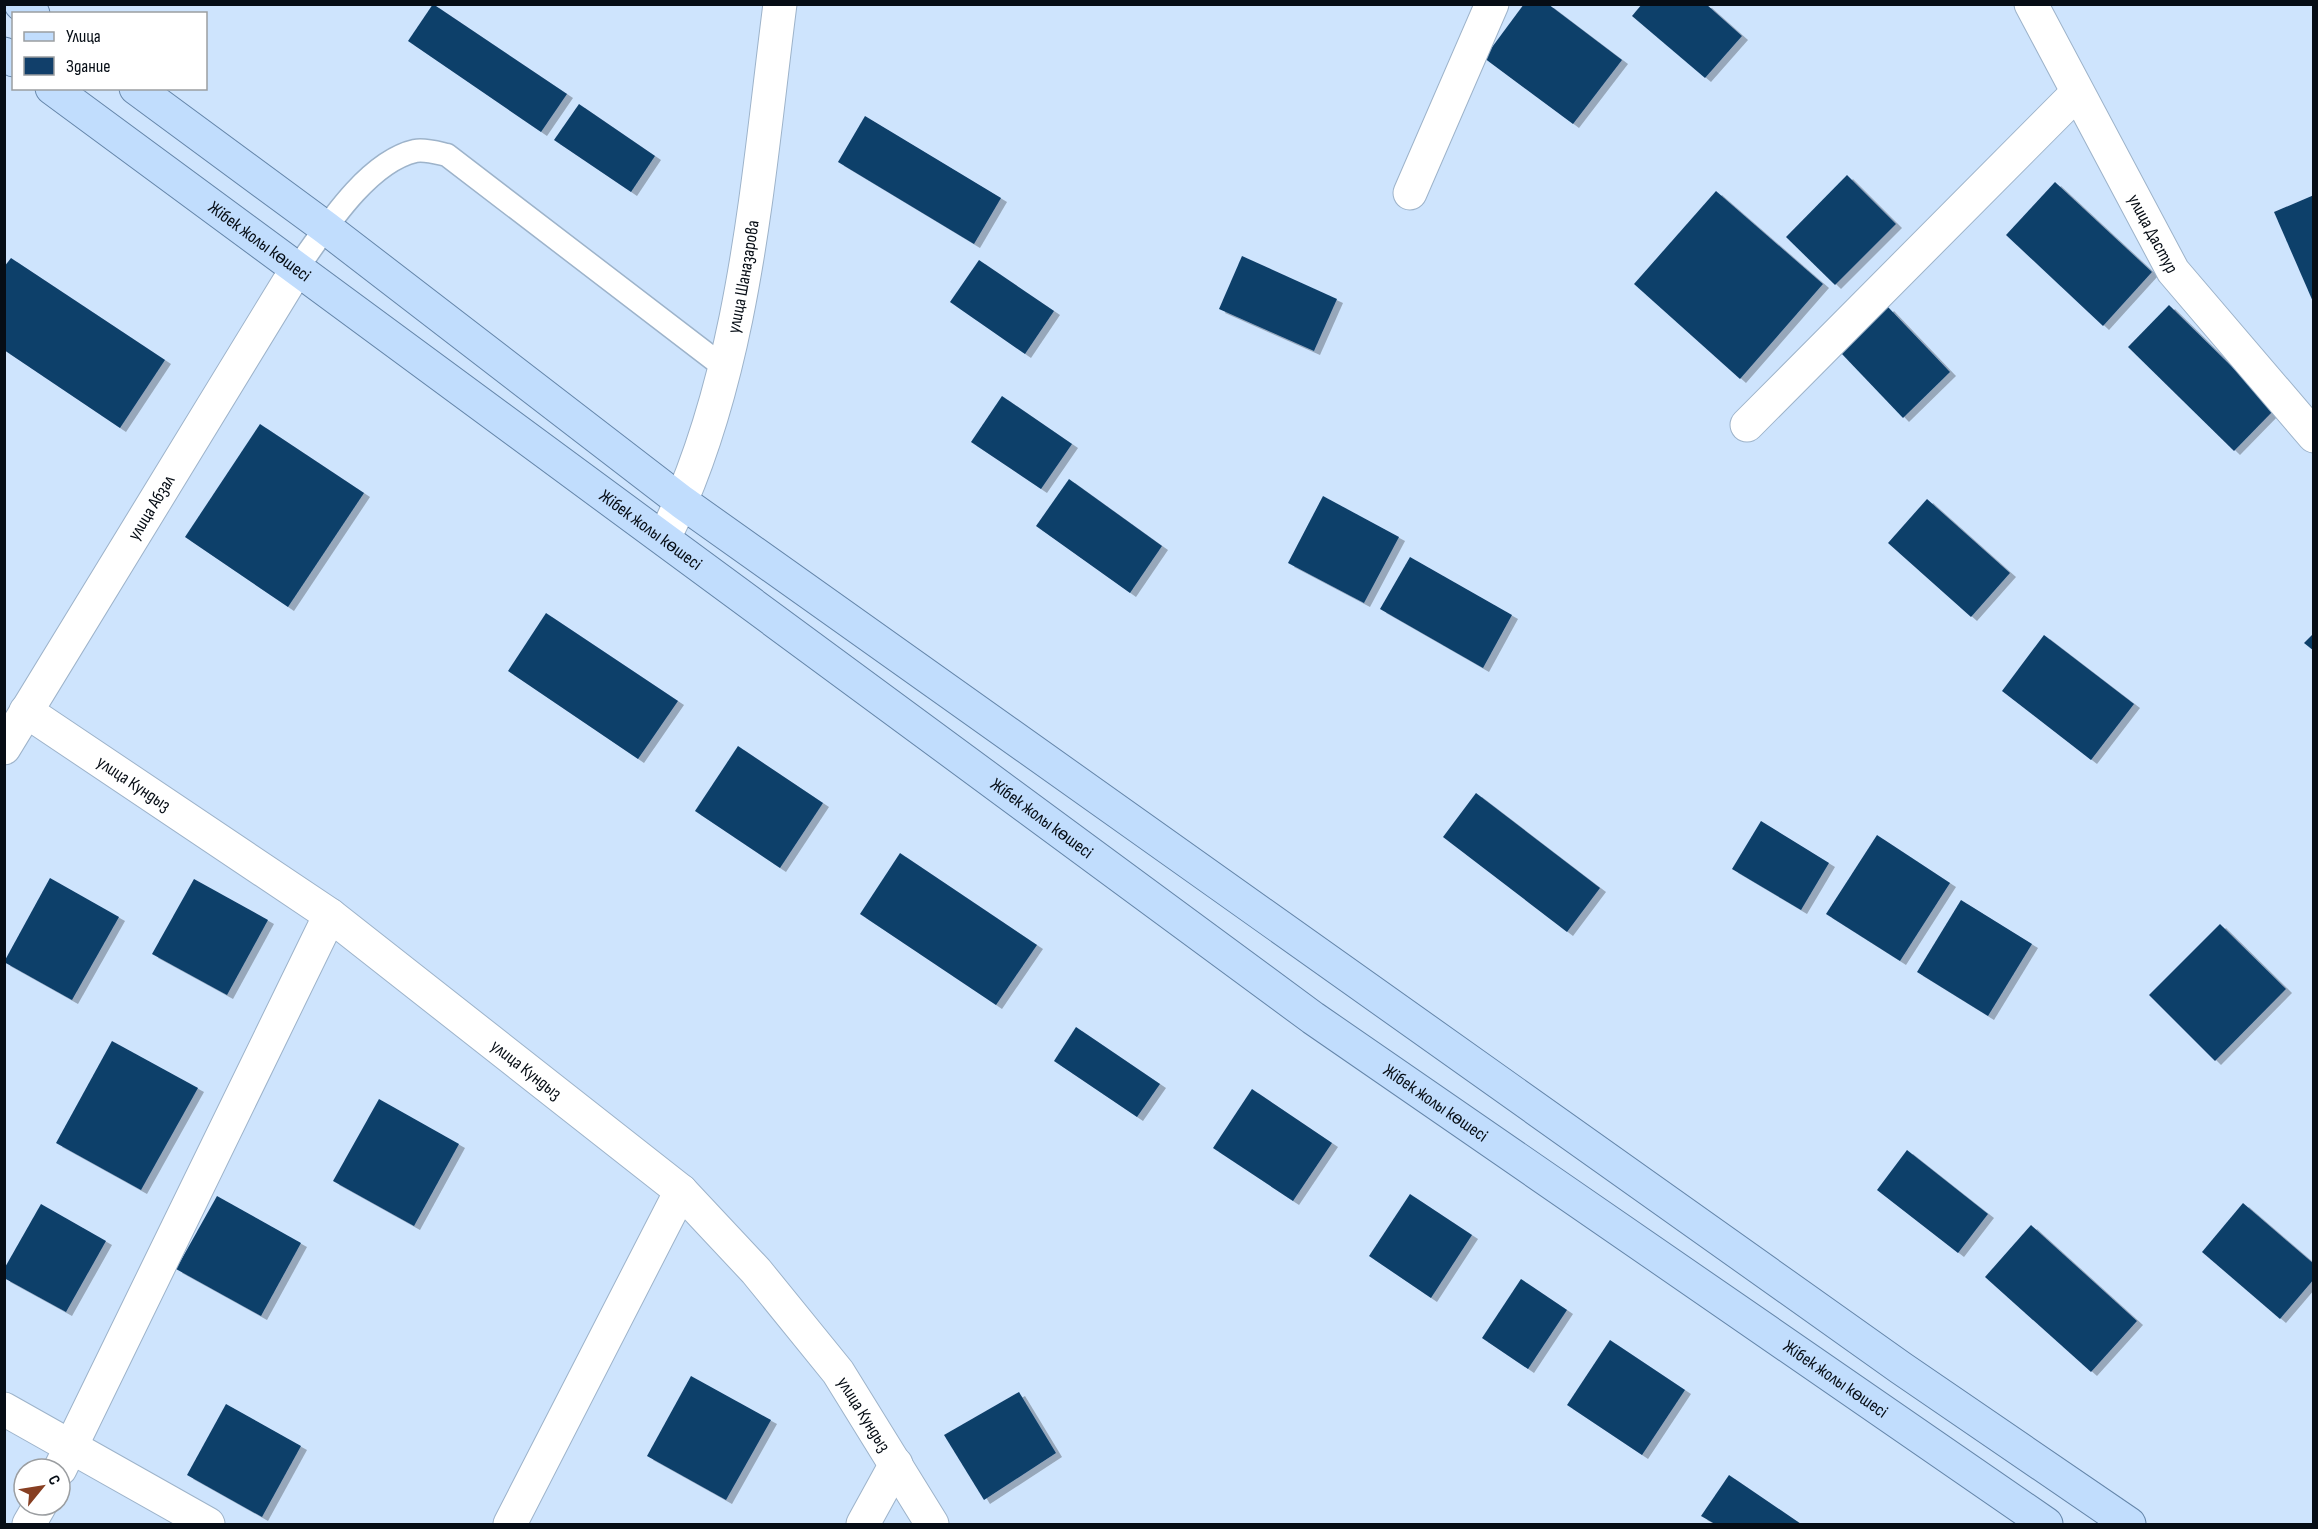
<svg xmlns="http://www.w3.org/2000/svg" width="2318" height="1529" font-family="'Sofia Sans Condensed',sans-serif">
  <defs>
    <filter id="shadow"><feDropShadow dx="6" dy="4" stdDeviation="0" flood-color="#0004"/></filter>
  </defs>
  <rect width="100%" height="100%" fill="#cee4fd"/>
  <!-- building -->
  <g fill="#113f6a" filter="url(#shadow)">
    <path d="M433,4L567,94L541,132L408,41Z"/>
    <path d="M1524,4H1548L1622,60L1573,124L1484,58Z"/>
    <path d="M1642,4H1706L1742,36L1705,78L1632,16Z"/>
    <path d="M579,104L655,156L631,192L554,140Z"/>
    <path d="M865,116L1001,198L974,244L838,162Z"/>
    <path d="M1847,175L1896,224L1835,285L1786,237Z"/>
    <path d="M2055,182L2152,272L2103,326L2006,235Z"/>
    <path d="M1716,191L1823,284L1740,379L1634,284Z"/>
    <path d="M2314,195V304L2274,212Z"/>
    <path d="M1242,256L1337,299L1314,351L1219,309Z"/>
    <path d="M11,258L165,360L120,428L4,350V267Z"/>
    <path d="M979,260L1054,311L1025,354L950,302Z"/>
    <path d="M2169,305L2275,409L2234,451L2128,347Z"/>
    <path d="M1888,307L1950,372L1903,418L1841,353Z"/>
    <path d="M1002,396L1072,444L1041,489L971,442Z"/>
    <path d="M260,424L364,493L288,607L185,537Z"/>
    <path d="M1069,479L1162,546L1130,593L1036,526Z"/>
    <path d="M1323,496L1399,537L1364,603L1288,563Z"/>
    <path d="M1927,499L2010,573L1971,617L1888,543Z"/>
    <path d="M1410,557L1512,615L1483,668L1380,609Z"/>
    <path d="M546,613L678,701L638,759L508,671Z"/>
    <path d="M2314,633V651L2304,643Z"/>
    <path d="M2044,635L2134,704L2091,760L2002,691Z"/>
    <path d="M738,746L823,803L780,868L695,811Z"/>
    <path d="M1476,793L1600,888L1567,932L1443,837Z"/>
    <path d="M1761,821L1829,863L1801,910L1732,869Z"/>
    <path d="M1877,835L1950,883L1900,961L1826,914Z"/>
    <path d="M900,853L1037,945L996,1005L860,914Z"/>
    <path d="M50,878L119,917L72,1000L4,962Z"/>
    <path d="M194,879L268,920L227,995L152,954Z"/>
    <path d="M1961,900L2032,944L1988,1016L1917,972Z"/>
    <path d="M2220,924L2286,989L2215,1061L2149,995Z"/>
    <path d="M1076,1027L1160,1084L1137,1117L1054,1061Z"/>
    <path d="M112,1041L198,1088L141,1190L56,1143Z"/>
    <path d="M1252,1089L1332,1143L1293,1201L1213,1148Z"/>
    <path d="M379,1099L459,1144L414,1226L333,1181Z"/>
    <path d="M1907,1150L1988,1214L1958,1253L1877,1190Z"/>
    <path d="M1410,1194L1472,1235L1431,1298L1369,1256Z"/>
    <path d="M217,1196L301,1243L261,1316L176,1269Z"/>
    <path d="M2243,1203L2314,1264V1279L2280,1319L2202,1252Z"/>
    <path d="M41,1204L106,1241L66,1312L4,1278V1269Z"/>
    <path d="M2031,1225L2137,1321L2091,1372L1985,1277Z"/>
    <path d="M1521,1279L1567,1310L1528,1369L1482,1338Z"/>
    <path d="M1610,1340L1685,1390L1642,1455L1567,1405Z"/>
    <path d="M691,1376L771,1420L726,1500L647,1456Z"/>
    <path d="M1019,1392L1056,1453L984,1500L944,1435Z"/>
    <path d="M226,1404L301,1446L262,1517L187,1475Z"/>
    <path d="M1729,1475L1801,1524H1715L1701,1516Z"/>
  </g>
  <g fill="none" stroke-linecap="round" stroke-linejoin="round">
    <defs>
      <path id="lane" d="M298,267C325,229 367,162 415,151C425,149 438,153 447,155L725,368"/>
      <g id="street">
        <path id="s1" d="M2031,4L2173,271L2314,436"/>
        <path d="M1410,193L1492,4"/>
        <path d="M1747,425L2077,93"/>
        <path id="s2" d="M664,538C745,376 757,182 780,4"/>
        <path id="s3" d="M26,711L330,915L681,1191L756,1271L838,1372L932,1524"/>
        <path id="s4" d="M4,748L298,267"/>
        <path d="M4,1409L208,1524"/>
        <path d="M60,1469L330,915"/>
        <path d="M29,1524L40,1505"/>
        <path d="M510,1524L681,1191"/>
        <path d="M863,1524L896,1464"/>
      </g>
      <g id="primary">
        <path d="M21,4L33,14"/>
        <path d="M4,54L14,60"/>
        <path id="s5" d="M52,88L1313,1018L2046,1524"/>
        <path d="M136,88L326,228L682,502L1901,1368L2129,1524"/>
      </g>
    </defs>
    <!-- lane casing -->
    <use href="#lane" stroke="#9db3ca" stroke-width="25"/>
    <!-- street casing -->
    <use href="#street" stroke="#9db3ca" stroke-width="35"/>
    <!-- primary casing -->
    <use href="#primary" stroke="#6586aa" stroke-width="35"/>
    <!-- lane -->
    <use href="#lane" stroke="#fff" stroke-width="22"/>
    <!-- street -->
    <use href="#street" stroke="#fff" stroke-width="33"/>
    <!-- primary -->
    <use href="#primary" stroke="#c1ddfd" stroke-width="33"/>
  </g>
  <g text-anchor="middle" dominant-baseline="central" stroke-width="6" stroke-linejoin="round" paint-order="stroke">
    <!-- street labels -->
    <g font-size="18" fill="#060d15" stroke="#fff">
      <text stroke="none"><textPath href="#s1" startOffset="260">улица Дастур</textPath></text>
      <text stroke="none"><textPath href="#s5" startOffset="258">Жібек жолы көшесі</textPath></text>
      <text stroke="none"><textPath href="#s2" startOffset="274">улица Шаназарова</textPath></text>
      <text stroke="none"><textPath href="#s4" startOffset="282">улица Абзал</textPath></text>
      <text stroke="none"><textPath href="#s5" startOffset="744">Жібек жолы көшесі</textPath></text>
      <text stroke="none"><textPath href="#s3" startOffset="130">улица Кундыз</textPath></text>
      <text stroke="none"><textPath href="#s5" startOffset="1230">Жібек жолы көшесі</textPath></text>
      <text stroke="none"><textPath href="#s3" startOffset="616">улица Кундыз</textPath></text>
      <text stroke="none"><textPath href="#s5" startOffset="1716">Жібек жолы көшесі</textPath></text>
      <text stroke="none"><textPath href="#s5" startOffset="2202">Жібек жолы көшесі</textPath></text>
      <text stroke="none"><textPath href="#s3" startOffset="1102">улица Кундыз</textPath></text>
    </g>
  </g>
  <!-- border -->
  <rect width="2318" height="1529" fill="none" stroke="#060d15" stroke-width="12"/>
  <!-- legend -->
  <rect x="12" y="12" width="195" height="78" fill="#ffffff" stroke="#9b9ea1" stroke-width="1.5"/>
  <rect x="24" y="32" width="30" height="9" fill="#c1ddfd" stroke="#9b9ea1" stroke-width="1.5"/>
  <text x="66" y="42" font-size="18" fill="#060d15">Улица</text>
  <rect x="24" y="57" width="30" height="18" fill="#113f6a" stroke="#9b9ea1" stroke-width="1.5"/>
  <text x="66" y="72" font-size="18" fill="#060d15">Здание</text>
  <!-- north arrow -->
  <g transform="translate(42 1487) rotate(60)"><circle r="28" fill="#ffffff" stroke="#9b9ea1" stroke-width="1.5"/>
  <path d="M0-4.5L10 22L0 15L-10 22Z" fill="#873f22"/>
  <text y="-9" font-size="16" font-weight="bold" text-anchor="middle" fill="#060d15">С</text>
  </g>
</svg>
